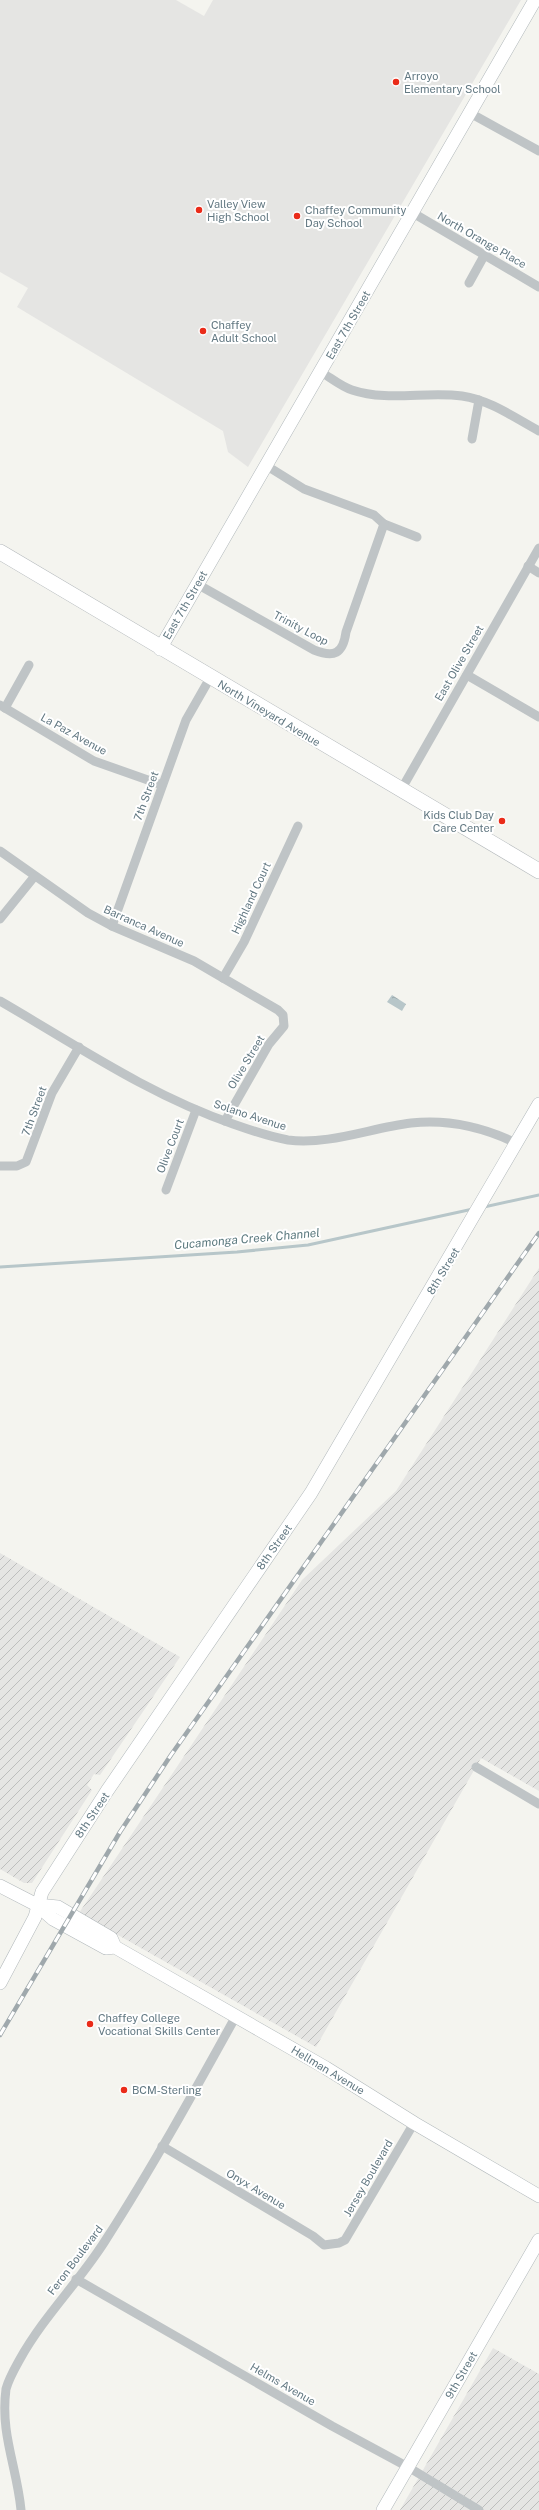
<svg xmlns="http://www.w3.org/2000/svg" width="539" height="2510" font-family="'Public Sans',sans-serif">
  <defs>
    <pattern id="industrial-furrows" width="10" height="10" patternUnits="userSpaceOnUse"><rect width="10" height="10" fill="#e5e5e3"/><path d="M-1 1l2-2M0 10L10 0M9 11l2-2" fill="none" stroke="#bdbebd"/></pattern>
    <pattern id="water-ripples" width="26" height="14" patternUnits="userSpaceOnUse"><rect width="26" height="14" fill="#b7c6c9"/><path d="M2 4q2-2 4 0t4 0M15 11q2-2 4 0t4 0" fill="none" stroke="#98a6a9"/></pattern>
  </defs>
  <rect width="100%" height="100%" fill="#f4f4ef"/>
  <!-- built -->
  <path fill="#e5e5e3" d="M0,0H176L204,16L213,0H521L248,467L228,452L223,431L17,307L28,288L0,272Z"/>
  <!-- industrial -->
  <g fill="url(#industrial-furrows)">
    <path d="M539,1268V1791L481,1758L316,2047L79,1913L302,1580L396,1491Z"/>
    <path d="M0,1553L180,1657L100,1775L94,1774L87,1785L92,1790L32,1883H24L0,1869Z"/>
    <path d="M493,2348L539,2374V2510H400Z"/>
  </g>
  <!-- water -->
  <path fill="url(#water-ripples)" d="M392,995L406,1004L402,1011L387,1002Z"/>
  <g fill="none" stroke-linecap="round" stroke-linejoin="round">
    <!-- stream -->
    <g stroke="#b7c6c9" stroke-width="3">
      <path d="M484,1207L539,1195"/>
      <path d="M0,1267L237,1252L308,1245L473,1209"/>
    </g>
    <defs>
      <g id="secondary">
        <path d="M160,649L535,0"/>
        <path d="M0,1886L37,1905L58,1907L111,1938L115,1947"/>
        <path d="M37,1905L53,1919L106,1948L115,1947L326,2068L414,2123L539,2196"/>
        <path d="M0,1983L35,1917L42,1892L107,1791L311,1493L539,1104"/>
        <path d="M383,2510L539,2240"/>
      </g>
      <path id="primary" d="M0,552L539,871"/>
    </defs>
    <!-- secondary casing -->
    <use href="#secondary" stroke="#b1b8bb" stroke-width="14"/>
    <!-- primary casing -->
    <use href="#primary" stroke="#b4b9bc" stroke-width="16"/>
    <!-- street -->
    <g stroke="#bfc4c6" stroke-width="9">
      <path d="M470,113L539,151"/>
      <path d="M413,213L539,287"/>
      <path d="M469,283L485,254"/>
      <path d="M321,372C331,378 342,387 352,390C388,402 426,391 462,396C490,400 515,418 539,431"/>
      <path d="M472,439L479,400"/>
      <path d="M267,466L304,489L374,515L384,524L417,537"/>
      <path d="M528,566L539,573"/>
      <path d="M197,584L314,650C334,658 343,654 346,632L384,524"/>
      <path d="M467,675L539,717"/>
      <path d="M0,705L94,761L162,785"/>
      <path d="M5,708L29,665"/>
      <path d="M401,790L539,548"/>
      <path d="M0,851L88,913L112,926L194,961L278,1010L283,1015L284,1026L269,1044L225,1121"/>
      <path d="M0,919L34,877"/>
      <path d="M112,926L186,720L210,678"/>
      <path d="M223,978L244,942L298,826"/>
      <path d="M0,1001C76,1045 149,1095 233,1124C250,1130 270,1137 288,1140C330,1145 370,1128 411,1123C448,1119 483,1127 516,1143"/>
      <path d="M0,1166H17L26,1162L52,1093L79,1047"/>
      <path d="M166,1190L196,1110"/>
      <path d="M476,1767L539,1804"/>
      <path d="M162,2146L313,2236L324,2245L339,2243L345,2240L414,2123"/>
      <path d="M76,2279L332,2426L408,2467L479,2510"/>
      <path d="M21,2510C17,2467 0,2434 6,2389C9,2378 15,2368 20,2359C44,2316 79,2282 105,2241C152,2168 194,2092 236,2016"/>
    </g>
    <!-- secondary -->
    <use href="#secondary" stroke="#fff" stroke-width="13"/>
    <!-- primary -->
    <use href="#primary" stroke="#fff" stroke-width="15"/>
    <defs>
      <path id="rail" d="M0,2035L120,1832L171,1755L539,1233"/>
    </defs>
    <!-- rail casing -->
    <use href="#rail" stroke="#9fa8ac" stroke-width="4.5"/>
    <!-- rail -->
    <use href="#rail" stroke="#fff" stroke-width="3" stroke-dasharray="9" stroke-linecap="butt"/>
  </g>
  <!-- markers -->
  <g fill="#ea2b19" stroke="#fff" stroke-width="1.5">
    <circle cx="396" cy="82" r="4"/>
    <circle cx="199" cy="210" r="4"/>
    <circle cx="297" cy="216" r="4"/>
    <circle cx="203" cy="331" r="4"/>
    <circle cx="502" cy="821" r="4"/>
    <circle cx="90" cy="2024" r="4"/>
    <circle cx="124" cy="2090" r="4"/>
  </g>
  <g text-anchor="middle" dominant-baseline="central" stroke-width="4" stroke-linejoin="round" paint-order="stroke">
    <!-- poi labels -->
    <g font-size="11" fill="#627882" stroke="#fff" text-anchor="start">
      <text x="404" y="76">Arroyo<tspan x="404" dy="13">Elementary School</tspan></text>
      <text x="207" y="204">Valley View<tspan x="207" dy="13">High School</tspan></text>
      <text x="305" y="210">Chaffey Community<tspan x="305" dy="13">Day School</tspan></text>
      <text x="211" y="325">Chaffey<tspan x="211" dy="13">Adult School</tspan></text>
      <text x="494" y="815" text-anchor="end">Kids Club Day<tspan x="494" dy="13">Care Center</tspan></text>
      <text x="98" y="2018">Chaffey College<tspan x="98" dy="13">Vocational Skills Center</tspan></text>
      <text x="132" y="2090">BCM-Sterling</text>
    </g>
    <!-- street labels -->
    <g font-size="11" fill="#627882" stroke="#fff">
      <text transform="translate(482 240) rotate(30)">North Orange Place</text>
      <text transform="translate(348 325) rotate(-60)">East 7th Street</text>
      <text transform="translate(185 605) rotate(-60)">East 7th Street</text>
      <text transform="translate(301 628) rotate(28)">Trinity Loop</text>
      <text transform="translate(459 663) rotate(-60)">East Olive Street</text>
      <text transform="translate(269 713) rotate(31)">North Vineyard Avenue</text>
      <text transform="translate(74 734) rotate(29)">La Paz Avenue</text>
      <text transform="translate(146 796) rotate(-70)">7th Street</text>
      <text transform="translate(251 898) rotate(-65)">Highland Court</text>
      <text transform="translate(144 926) rotate(24)">Barranca Avenue</text>
      <text transform="translate(246 1062) rotate(-59)">Olive Street</text>
      <text transform="translate(34 1111) rotate(-70)">7th Street</text>
      <text transform="translate(250 1115) rotate(18)">Solano Avenue</text>
      <text transform="translate(170 1146) rotate(-69)">Olive Court</text>
      <text transform="translate(443 1271) rotate(-59)">8th Street</text>
      <text transform="translate(274 1547) rotate(-55)">8th Street</text>
      <text transform="translate(92 1815) rotate(-56)">8th Street</text>
      <text transform="translate(328 2070) rotate(31)">Hellman Avenue</text>
      <text transform="translate(368 2178) rotate(-60)">Jersey Boulevard</text>
      <text transform="translate(256 2189) rotate(31)">Onyx Avenue</text>
      <text transform="translate(75 2260) rotate(-53)">Feron Boulevard</text>
      <text transform="translate(461 2375) rotate(-60)">9th Street</text>
      <text transform="translate(283 2384) rotate(30)">Helms Avenue</text>
    </g>
    <!-- water labels -->
    <g font-size="12" font-style="italic" fill="#5d7b80" stroke="#fff">
      <text transform="translate(247 1239) rotate(-5)">Cucamonga Creek Channel</text>
    </g>
  </g>
</svg>
